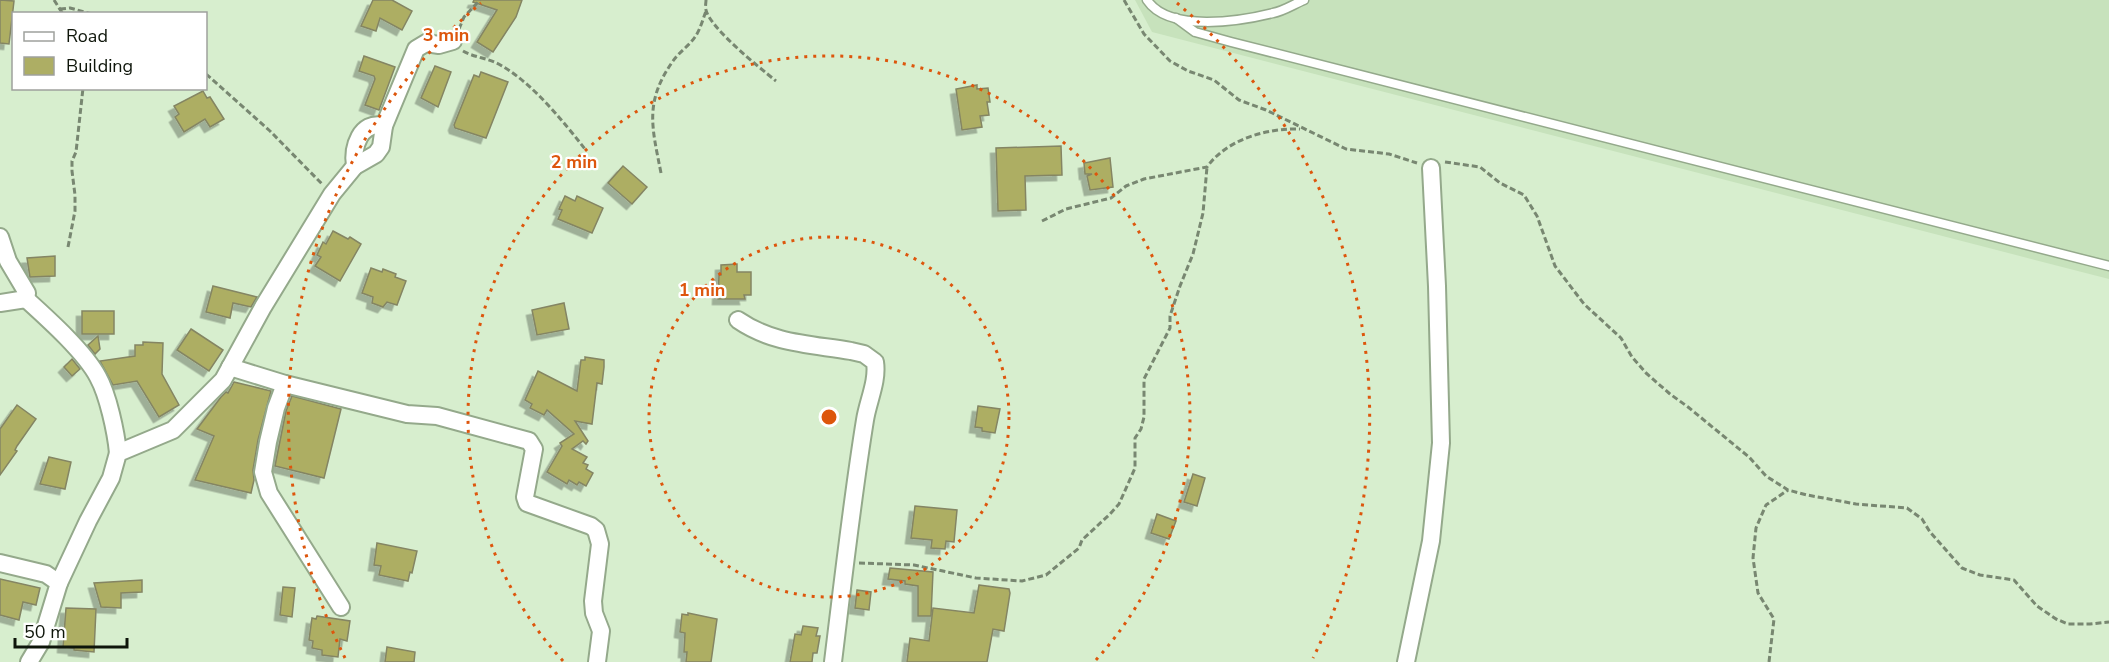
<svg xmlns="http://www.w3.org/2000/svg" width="2109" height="662" font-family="'Nunito Sans',sans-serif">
  <defs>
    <filter id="shadow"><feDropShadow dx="-5.5" dy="5.5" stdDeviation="0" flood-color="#0004"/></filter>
  </defs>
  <rect width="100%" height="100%" fill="#d7eece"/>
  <!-- built -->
  <path fill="#c7e2bc" d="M1135,0H2109V279L1152,32Z"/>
  <!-- building -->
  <g fill="#adae64" stroke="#848563" stroke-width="1.5" filter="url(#shadow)">
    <path d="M0,0L14,1L9,44L0,43Z"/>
    <path d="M373,0H392L412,11L402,30L380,18L376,31L361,26Z"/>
    <path d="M474,0H522L516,17L493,52L477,42L497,10L473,2Z"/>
    <path d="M364,56L395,67L379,110L365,105L375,79L374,76L359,71Z"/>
    <path d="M435,66L451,72L438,107L421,98Z"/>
    <path d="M481,72L508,82L486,138L455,128L454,125L474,75L479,77Z"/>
    <path d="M977,85V89L988,88L990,102H987L989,115L980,116L982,127L962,130L956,89Z"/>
    <path d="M203,91L207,98L210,97L224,119L210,127L205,119L184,132L175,117L179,114L174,106Z"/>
    <path d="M1061,146L1062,175L1025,176L1026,210L998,211L996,148Z"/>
    <path d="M1110,158L1113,187L1090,190L1087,176L1092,174H1085L1084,163Z"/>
    <path d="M623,166L647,187L632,204L608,183Z"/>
    <path d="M565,196L575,201L577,196L603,208L592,233L558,219L562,210L559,209Z"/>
    <path d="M333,231L348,239L350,237L361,244L340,281L315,266L321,257L317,255L323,242L326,244Z"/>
    <path d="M55,256V276L30,277L27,258Z"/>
    <path d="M737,264V272H751V295H744L745,299H718L719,275H721V265Z"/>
    <path d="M371,268L382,272L383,269L396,274L395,277L406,281L397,305L387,302L383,307L372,303L373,297L362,293Z"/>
    <path d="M213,286L257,297L251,307L233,303L230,318L206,312Z"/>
    <path d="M564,303L569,329L537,335L532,310Z"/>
    <rect x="82" y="311" width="32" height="23"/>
    <path d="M191,329L223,350L209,371L177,350Z"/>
    <path d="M98,336L100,349L95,354L88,345Z"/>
    <path d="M143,342L163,343L162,374L179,405L159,417L137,381L113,385L100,361L135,356V345H143Z"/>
    <path d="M585,357L604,360V367L602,384L597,383L592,424L575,421L588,441L586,444L583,441L572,449L587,457L583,463L588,465L586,469L593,473L586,486L579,482L577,485L569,480L567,484L547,472L562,446L560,443L574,434L547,410L544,415L530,408L532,404L525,400L538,371L577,391L581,360H585Z"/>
    <path d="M72,359L80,369L72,376L64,367Z"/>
    <path d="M234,382L271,391L258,440L253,470L254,480L251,493L195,480L214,436L197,429L221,397L226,392L228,393Z"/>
    <path d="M292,396L341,409L324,478L275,466L286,411Z"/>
    <path d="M17,405L36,419L17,446L15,450L17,451L0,475V429Z"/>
    <path d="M978,406L1000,409L995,433L982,431V428L975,427Z"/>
    <path d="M49,457L71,462L65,489L40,484Z"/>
    <path d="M1193,474L1205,478L1197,506L1184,502Z"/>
    <path d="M915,506L957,510L954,542L946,541L945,549L931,548L932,540L911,538Z"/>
    <path d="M1157,514L1176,521L1169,539L1151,533Z"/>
    <path d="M377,543L417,551L412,573L410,572L408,581L379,575L381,566L374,565Z"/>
    <path d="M890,568L933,572L931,616H918V586L905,584V581L888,579Z"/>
    <path d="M0,579L40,588L36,605L23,602L19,620L0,615Z"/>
    <path d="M142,580V592L121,593V608L101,607L94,583Z"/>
    <path d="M979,585L1009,589L1010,593L1004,631L993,629L987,662H907L910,638L929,641L933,608L974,613Z"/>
    <path d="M283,587L295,588L292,617L280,615Z"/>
    <path d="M857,590L871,592L869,610L855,608Z"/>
    <path d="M66,608L96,609L94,652L74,650V648L63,647Z"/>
    <path d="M688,613L717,619L711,662H686L687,652H684L685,633L680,632L682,614L688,615Z"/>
    <path d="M317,616L350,621L347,641L340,639L338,657L322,655V650L312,648L313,641L309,640L312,618L316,619Z"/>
    <path d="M803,626L818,628L816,636H820L817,653H813L812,662H790L795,634L801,635Z"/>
    <path d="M387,647L415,652L414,662H385Z"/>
  </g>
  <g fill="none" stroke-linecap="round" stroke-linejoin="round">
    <defs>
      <g id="service">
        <path d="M1147,0C1169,33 1241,21 1273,13C1284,11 1294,4 1304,0"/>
        <path d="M1176,18L1195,32L1231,42L2109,266"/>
      </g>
      <g id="minor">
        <path d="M355,166C352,148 360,120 384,126"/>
        <path d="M0,237L8,261L27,293L26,299L0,303"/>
        <path d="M26,299C47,318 85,352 98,377C108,395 116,432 118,453"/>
        <path d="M738,320C773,344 810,344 851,351L864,354L875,362C878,381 868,401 865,420C852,500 843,581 833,662"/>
        <path d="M230,367L285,384L407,414L437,416L529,441L534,449L525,497L527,503L591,526L596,530L600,544L593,601L594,613L601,631L597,662"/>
        <path d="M285,384L276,408L268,442L263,472L269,493L341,607"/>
        <path d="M0,563L46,574L59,583L41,642L29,662"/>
        <path d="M59,583L88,521L111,478L118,453L173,430L223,380L263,307L332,194L355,166L376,154L381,147L384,126L416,49L426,43L439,45L453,41"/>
        <path d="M1406,662L1431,541L1441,443L1437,286L1431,168"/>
      </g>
    </defs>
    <!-- service casing -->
    <use href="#service" stroke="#94a98b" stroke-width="11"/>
    <!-- minor casing -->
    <use href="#minor" stroke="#94a98b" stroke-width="20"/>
    <!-- path -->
    <g stroke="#788771" stroke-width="3" stroke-dasharray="6 3" stroke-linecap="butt">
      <path d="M54,0L63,14"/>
      <path d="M706,0C706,3 705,6 706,10C710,28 760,68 776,81"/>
      <path d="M1124,0L1144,34L1170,61L1188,71L1214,80L1239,100L1266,110L1346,149L1389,154L1417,163"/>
      <path d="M60,9L70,8L92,14"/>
      <path d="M459,29L464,17L480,0"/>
      <path d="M463,51C475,58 490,58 502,66C533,84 563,121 585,149"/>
      <path d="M206,74L270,131L322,184"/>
      <path d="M1445,162L1480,167L1500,183L1524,195L1537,216L1555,266L1584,304L1621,338L1632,357L1646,373L1670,394L1688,407L1749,457L1766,476L1788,490L1807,495L1856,504L1907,508L1922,519L1930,532L1962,568L1980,575L2014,580L2037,606L2056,619L2068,624H2090L2109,622"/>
      <path d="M661,173C652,127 644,102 673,61C679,52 689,46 695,37C700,30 703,19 706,11"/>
      <path d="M1042,221L1066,209L1111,198L1126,186L1144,179L1207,167C1227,139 1267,128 1300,129"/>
      <path d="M68,247L75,211V195L72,171V161L76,152L83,88"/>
      <path d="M859,563L914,565L976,578L1022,581L1046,575L1079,548L1082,540L1110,514L1119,504L1135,468V438L1141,429L1144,417V379L1170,328V316L1180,286L1193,254L1203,213L1207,167"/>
      <path d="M1769,662L1774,619L1758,593L1753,558L1756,528L1766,505L1788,490"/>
    </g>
    <!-- service -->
    <use href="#service" stroke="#fff" stroke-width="8"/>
    <!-- minor -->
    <use href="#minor" stroke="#fff" stroke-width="16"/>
  </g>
  <!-- distance rings -->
  <g fill="none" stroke="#dd560c" stroke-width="3" stroke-dasharray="3 6">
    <circle cx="829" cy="417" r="180"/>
    <path d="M563 661A361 361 0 1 1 1095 661"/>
    <path d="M345 658A541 541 0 0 1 481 3M1177 3A541 541 0 0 1 1313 658"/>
  </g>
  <circle cx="829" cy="417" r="9" fill="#dd560c" stroke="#fff" stroke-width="3"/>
  <g font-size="18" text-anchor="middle" font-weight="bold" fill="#dd560c" stroke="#fff" stroke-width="4.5" stroke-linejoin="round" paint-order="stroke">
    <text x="446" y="41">3 min</text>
    <text x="574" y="168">2 min</text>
    <text x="702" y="296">1 min</text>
  </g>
  <!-- legend -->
  <rect x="12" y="12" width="195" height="78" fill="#ffffff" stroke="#9fa19d" stroke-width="1.5"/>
  <rect x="24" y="32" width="30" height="9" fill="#ffffff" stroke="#9fa19d" stroke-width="1.5"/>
  <text x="66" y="42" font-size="18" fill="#0e150a">Road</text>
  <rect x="24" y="57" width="30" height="18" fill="#adae64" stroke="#9fa19d" stroke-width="1.5"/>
  <text x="66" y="72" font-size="18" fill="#0e150a">Building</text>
  <!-- scale -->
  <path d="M15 638v9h112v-9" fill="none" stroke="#0e150a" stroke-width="3"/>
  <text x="24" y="638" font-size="18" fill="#0e150a" stroke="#ffffff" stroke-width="4.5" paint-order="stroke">50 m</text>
</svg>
